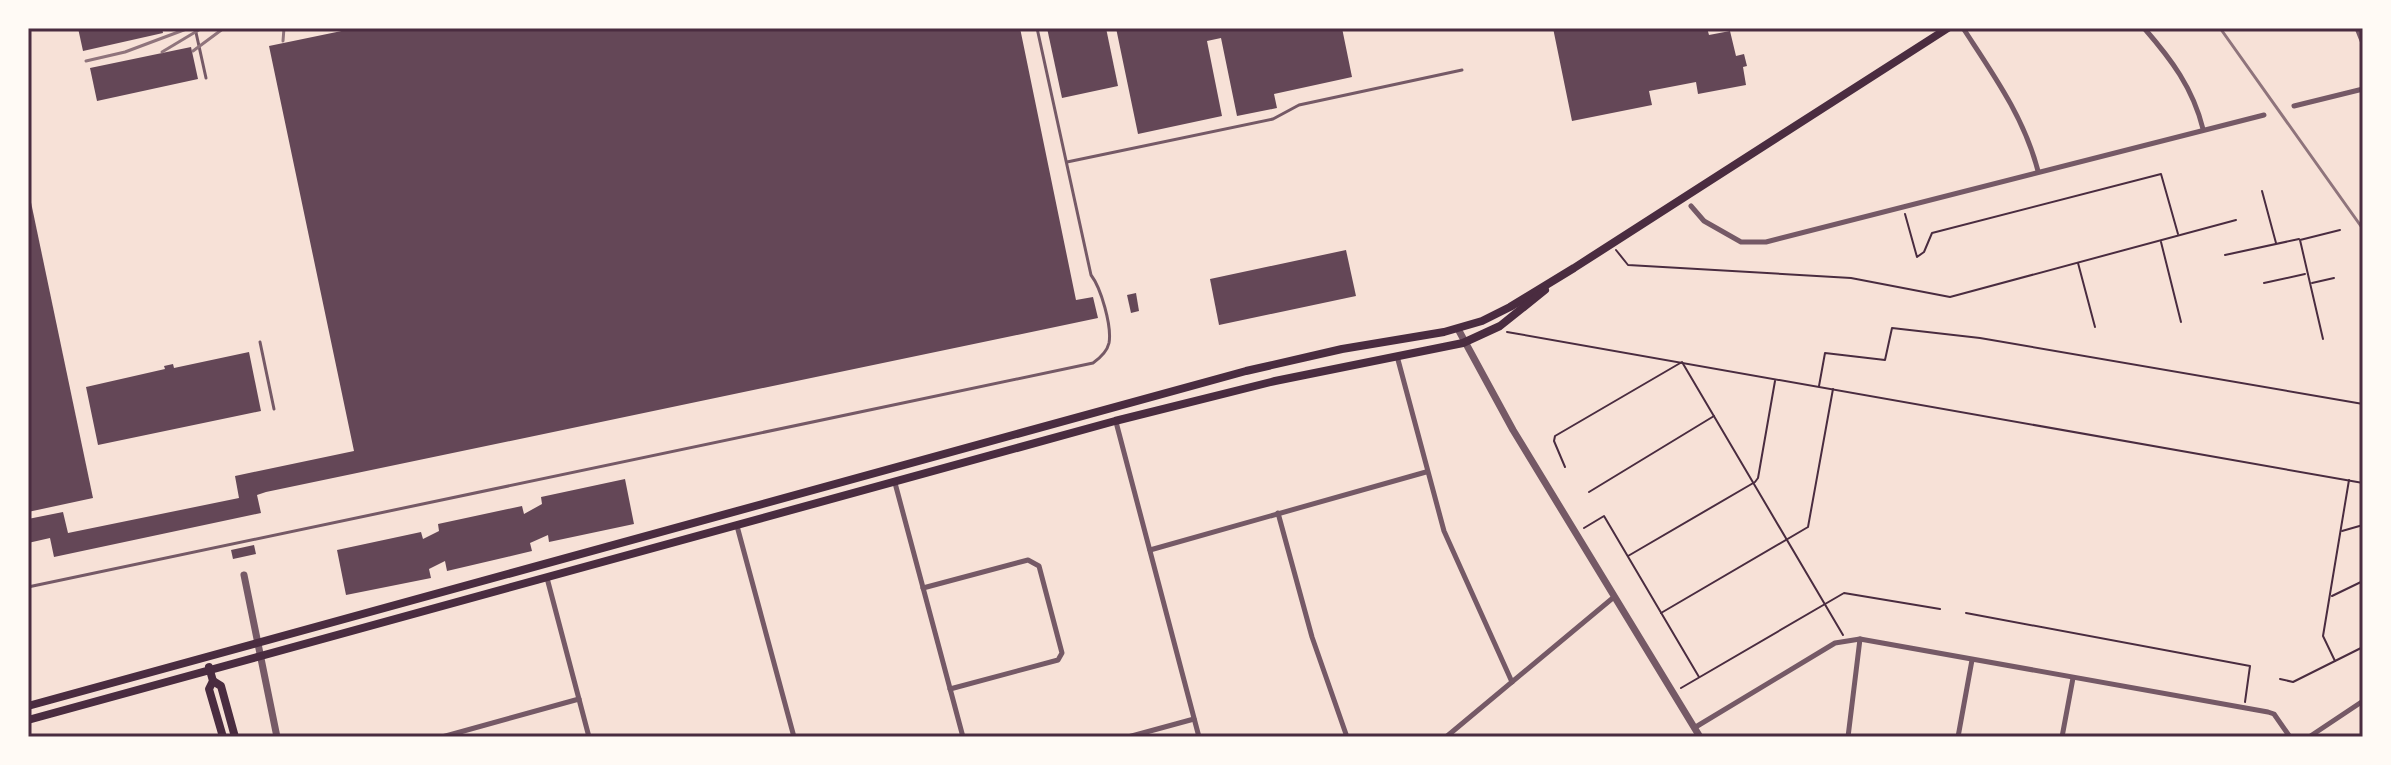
<svg xmlns="http://www.w3.org/2000/svg" width="2391" height="765" font-family="Mulish,sans-serif">
  <rect width="100%" height="100%" fill="#f7e1d7"/>
  <!-- building -->
  <g fill="#644757">
    <path d="M78,28H162L163,33L83,51Z"/>
    <path d="M356,28H1020L1076,300L1093,297L1098,318L266,492L257,495L261,513L54,557L50,538L28,543V519L63,512L68,533L239,498L235,476L354,451L269,46Z"/>
    <path d="M1047,28H1106L1118,86L1062,98Z"/>
    <path d="M1116,28H1342L1352,77L1274,94L1277,108L1237,116L1221,38L1207,41L1222,116L1138,134Z"/>
    <path d="M1553,28H1707L1709,35L1730,31L1736,56L1744,54L1747,66L1743,67L1746,85L1698,94L1696,82L1649,91L1652,105L1572,121Z"/>
    <path d="M191,47L198,79L97,101L90,68Z"/>
    <path d="M28,188L93,498L28,512Z"/>
    <path d="M1346,250L1356,296L1219,325L1210,279Z"/>
    <path d="M1136,293L1139,311L1131,313L1127,295Z"/>
    <path d="M249,352L261,411L98,445L86,387L165,369L164,366L173,364L174,368Z"/>
    <path d="M625,479L634,524L549,542L548,535L530,543L532,551L447,571L445,561L429,569L431,578L346,595L337,550L421,532L423,539L439,531L438,524L522,506L524,514L542,504L541,497Z"/>
    <path d="M254,545L256,554L233,559L231,550Z"/>
  </g>
  <g fill="none" stroke-linecap="round" stroke-linejoin="round">
    <!-- path -->
    <g stroke="#4a2c40" stroke-width="2">
      <path d="M2262,191L2276,243"/>
      <path d="M1905,214L1917,257L1924,252L1932,233L2161,174L2178,234"/>
      <path d="M2161,242L2181,322"/>
      <path d="M1616,250L1628,265L1851,278L1950,297L2236,220"/>
      <path d="M2225,255L2299,239"/>
      <path d="M2078,263L2095,327"/>
      <path d="M2264,283L2305,274"/>
      <path d="M2312,283L2334,278"/>
      <path d="M1507,332L2363,483"/>
      <path d="M2323,339L2300,240L2340,230"/>
      <path d="M1819,386L1825,353L1885,360L1892,328L1980,338L2363,404"/>
      <path d="M1565,467L1554,441L1555,436L1682,362L1843,635"/>
      <path d="M1589,492L1714,416"/>
      <path d="M1584,528L1604,516L1699,677"/>
      <path d="M2342,531L2363,525"/>
      <path d="M1628,556L1755,482L1758,478L1775,381"/>
      <path d="M2332,596L2363,581"/>
      <path d="M1661,613L1808,527L1833,389"/>
      <path d="M1966,613L2250,666L2245,702"/>
      <path d="M2335,661L2323,636L2349,480"/>
      <path d="M2280,679L2293,682L2363,647"/>
      <path d="M1681,688L1844,593L1940,609"/>
    </g>
    <!-- service -->
    <g stroke="#755966" stroke-width="3">
      <path d="M195,28L206,78"/>
      <path d="M1067,162L1273,119L1299,105L1462,70"/>
      <path d="M260,342L274,409"/>
      <path d="M28,587L1093,363C1100,358 1107,352 1109,343C1112,326 1101,288 1091,275L1037,28"/>
    </g>
    <!-- minor -->
    <g stroke="#755966" stroke-width="5">
      <path d="M1963,28C1993,74 2024,117 2038,171"/>
      <path d="M2144,28C2171,59 2193,88 2203,129"/>
      <path d="M2357,28L2363,43"/>
      <path d="M2294,106L2363,89"/>
      <path d="M1691,206L1704,221L1741,242H1766L2264,115"/>
      <path d="M1397,356L1444,531L1512,682"/>
      <path d="M1116,422L1199,737"/>
      <path d="M895,483L963,737"/>
      <path d="M1278,513L1312,637L1347,737"/>
      <path d="M737,526L794,737"/>
      <path d="M1150,550L1426,472"/>
      <path d="M547,578L589,737"/>
      <path d="M923,588L1028,560L1039,566L1062,653L1058,660L950,689"/>
      <path d="M1694,728L1835,643L1860,639L2268,712L2274,714L2290,737"/>
      <path d="M442,737L579,699"/>
      <path d="M1128,737L1194,719"/>
      <path d="M1446,737L1614,597"/>
      <path d="M1848,737L1860,639"/>
      <path d="M1958,737L1972,660"/>
      <path d="M2062,737L2073,678"/>
      <path d="M2309,737L2363,701"/>
    </g>
    <!-- tertiary -->
    <g stroke="#755966" stroke-width="7">
      <path d="M1458,329L1513,430L1700,737"/>
      <path d="M244,575L277,737"/>
    </g>
    <!-- secondary -->
    <g stroke="#4a2c40" stroke-width="8">
      <path d="M209,667L213,681L209,689L223,737"/>
      <path d="M213,681L221,686L235,737"/>
      <path d="M28,706L1246,371L1342,349L1444,332L1482,321L1510,307L1574,268L1948,28"/>
      <path d="M28,720L1115,421L1275,381L1463,343L1500,326L1545,290"/>
    </g>
    <!-- rail -->
    <g stroke="#8f747c" stroke-width="3">
      <path d="M2220,28L2363,229"/>
      <path d="M283,41L284,28"/>
      <path d="M193,51L224,28"/>
      <path d="M162,52L202,28"/>
      <path d="M86,61L125,52L189,28"/>
    </g>
  </g>
  <!-- border -->
  <rect width="2391" height="765" fill="none" stroke="#fffaf5" stroke-width="60"/>
  <rect x="30" y="30" width="2331" height="705" fill="none" stroke="#4a2c40" stroke-width="3"/>
</svg>
